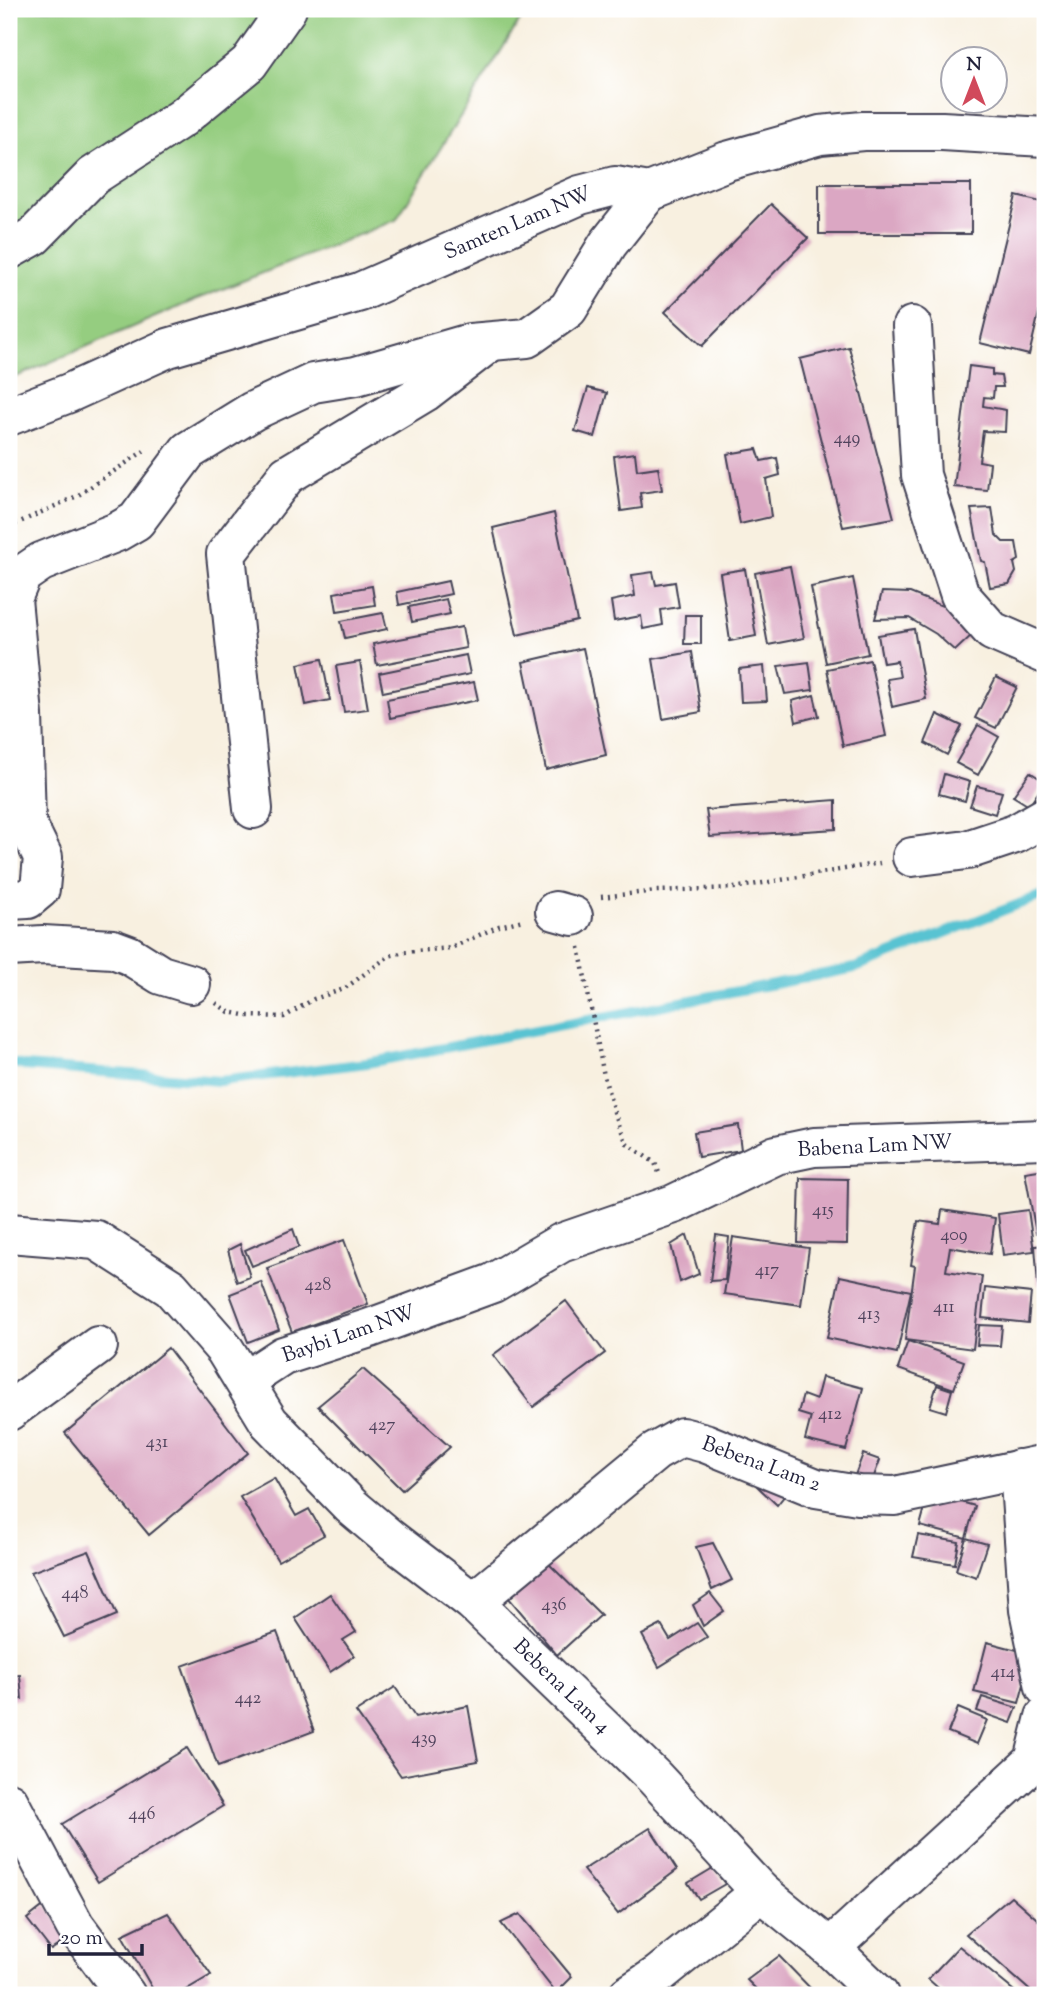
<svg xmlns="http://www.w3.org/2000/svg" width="1054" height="2004" font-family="'Sorts Mill Goudy',serif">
  <rect width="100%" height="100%" fill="#fff"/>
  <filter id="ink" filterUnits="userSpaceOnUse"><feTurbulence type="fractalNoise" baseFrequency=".0143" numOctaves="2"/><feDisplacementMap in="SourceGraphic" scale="14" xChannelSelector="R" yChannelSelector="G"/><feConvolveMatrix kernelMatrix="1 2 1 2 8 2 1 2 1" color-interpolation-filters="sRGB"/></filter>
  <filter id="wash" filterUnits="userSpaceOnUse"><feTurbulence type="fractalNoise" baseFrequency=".00686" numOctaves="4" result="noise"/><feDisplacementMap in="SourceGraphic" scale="28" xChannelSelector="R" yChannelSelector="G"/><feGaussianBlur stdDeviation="1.57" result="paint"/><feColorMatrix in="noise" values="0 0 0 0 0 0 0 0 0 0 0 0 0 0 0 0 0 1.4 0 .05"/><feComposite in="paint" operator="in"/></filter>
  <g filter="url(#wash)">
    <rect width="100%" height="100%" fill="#f8f0e0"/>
    <!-- green -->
    <path fill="#95cd80" stroke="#5c785e" stroke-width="2" d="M9,9H527L396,220L195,300L9,380Z"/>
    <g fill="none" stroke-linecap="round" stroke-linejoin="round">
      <!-- stream -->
      <path stroke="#58c3d2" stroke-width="10" d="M9,1062L25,1066L220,1081L367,1063L855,968L1045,894"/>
    </g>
    <g id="blocks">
      <!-- building -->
      <g fill="#dba7c3">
        <rect x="819" y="184" width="152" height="50"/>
        <path d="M1016,196L1045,203V287L1029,355L980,343Z"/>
        <path d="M771,204L808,238L702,346L665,312Z"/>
        <path d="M849,347L894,518L843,527L800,359Z"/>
        <path d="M969,366L992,369V375L1001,376L1003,387H994L993,398L984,397L983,406L1006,410L1005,432L983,431L979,461L990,463L987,490L954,487Z"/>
        <path d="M588,388L607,393L595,437L575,431Z"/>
        <path d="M757,449L761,461L777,458L780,475L766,479L771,517L740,524L727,454Z"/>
        <path d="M635,453L637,470L658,467L662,490L640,493L642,508L621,511L614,456Z"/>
        <path d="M992,508L996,535L1003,542H1016L1019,560L1014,563L1016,572L1009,584L990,587L985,562L981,561L971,509Z"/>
        <path d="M554,513L577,621L517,635L493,528Z"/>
        <path d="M790,566L804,638L768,645L755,573Z"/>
        <path d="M745,569L756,636L730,641L720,573Z"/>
        <path d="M653,572L656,585L675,582L679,607L661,610L663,625L643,629L641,616L614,621L611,601L635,596L632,575Z"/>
        <path d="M853,578L868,654L826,663L811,587Z"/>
        <path d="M448,581L451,594L399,605L397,592Z"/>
        <path d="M372,586L375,605L337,611L334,593Z"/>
        <path d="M882,592L910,593L945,607L973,634L955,651L936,634L909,618L875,619Z"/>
        <path d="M446,599L450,614L412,622L409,607Z"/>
        <path d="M383,613L387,629L345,638L341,621Z"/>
        <path d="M685,615H701V644H684Z"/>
        <path d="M462,627L466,648L377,665L373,644Z"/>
        <path d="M914,629L926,699L892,707L887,679L900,677L897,661L883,663L878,635Z"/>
        <path d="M583,648L606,755L546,770L523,662Z"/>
        <path d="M692,652L701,712L663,719L653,659Z"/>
        <path d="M466,655L470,674L383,692L379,673Z"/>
        <path d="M322,659L330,700L306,705L298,664Z"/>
        <path d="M870,660L886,736L843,746L827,669Z"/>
        <path d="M360,662L368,709L344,712L336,666Z"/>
        <path d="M809,662L813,690L785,694L778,666Z"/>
        <path d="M764,666L767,701L741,702L739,669Z"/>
        <path d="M996,677L1017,687L996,728L975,718Z"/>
        <path d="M474,682L478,700L390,718L387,699Z"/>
        <path d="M814,695L819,716L796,722L792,701Z"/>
        <path d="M937,714L962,726L947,755L925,743Z"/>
        <path d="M978,725L999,737L978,775L956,763Z"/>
        <path d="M1030,772L1045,782L1029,806L1013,796Z"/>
        <path d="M944,774L970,782L965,801L939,794Z"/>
        <path d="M977,786L1002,792L995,814L970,806Z"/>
        <path d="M836,800V829L710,837L706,810Z"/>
        <path d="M738,1125L741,1150L698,1157L694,1132Z"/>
        <path d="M1045,1169V1232L1036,1233L1025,1172Z"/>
        <path d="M800,1178L848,1179L847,1244L798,1243Z"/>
        <path d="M942,1210L995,1218L990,1254L950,1247L946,1271L982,1276L973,1349L905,1340L915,1266L911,1265L918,1221L940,1224Z"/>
        <path d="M1028,1210L1034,1251L1003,1255L998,1214Z"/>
        <path d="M293,1229L299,1247L252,1266L245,1250Z"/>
        <path d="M687,1235L699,1274L680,1282L671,1245Z"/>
        <path d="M716,1235L729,1237L725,1280L710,1281Z"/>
        <path d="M733,1237L809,1248L801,1305L724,1294Z"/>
        <path d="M344,1240L368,1304L292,1332L267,1268Z"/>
        <path d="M240,1244L250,1277L237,1282L228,1250Z"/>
        <path d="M1045,1245V1284L1038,1285L1035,1246Z"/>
        <path d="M840,1276L911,1291L897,1353L827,1338Z"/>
        <path d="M261,1282L279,1330L248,1342L230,1294Z"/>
        <path d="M985,1288L1031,1293L1028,1323L982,1318Z"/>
        <path d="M566,1301L605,1353L533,1407L493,1355Z"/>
        <path d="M979,1325L1002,1326L1000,1346L977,1345Z"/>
        <path d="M908,1341L964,1361L954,1389L898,1369Z"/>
        <path d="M168,1348L248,1453L149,1535L65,1433Z"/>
        <path d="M363,1369L450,1447L402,1490L318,1406Z"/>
        <path d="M822,1377L863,1388L846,1450L805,1440L811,1417L798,1413L803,1395L816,1400Z"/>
        <path d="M937,1385L952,1390L946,1412L930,1407Z"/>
        <path d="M863,1454L880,1460L871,1484L854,1478Z"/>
        <path d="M771,1475L789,1490L777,1505L757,1486Z"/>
        <path d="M274,1478L296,1516L309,1509L324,1535L278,1561L240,1497Z"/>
        <path d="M929,1493L975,1506L966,1538L920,1526Z"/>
        <path d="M918,1535L959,1542L955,1564L913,1557Z"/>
        <path d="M966,1538L987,1544L976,1577L956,1570Z"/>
        <path d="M713,1543L732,1580L712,1590L696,1547Z"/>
        <path d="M89,1551L117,1615L64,1637L31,1572Z"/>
        <path d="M543,1558L601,1615L557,1655L508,1597Z"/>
        <path d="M710,1593L724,1611L703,1626L693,1605Z"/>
        <path d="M330,1594L356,1632L343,1640L354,1656L330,1672L295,1618Z"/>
        <path d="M697,1623L707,1637L659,1667L642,1635L661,1625L670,1640Z"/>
        <path d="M277,1632L314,1731L218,1767L182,1666Z"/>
        <path d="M987,1642L1032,1654L1019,1703L974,1692Z"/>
        <path d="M20,1675L22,1699L9,1700V1676Z"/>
        <path d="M395,1687L415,1717L468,1706L478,1761L401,1776L356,1712Z"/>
        <path d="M982,1697L1017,1708L1011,1723L977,1711Z"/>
        <path d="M958,1708L987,1720L977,1744L948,1732Z"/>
        <path d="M187,1748L223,1806L98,1882L62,1824Z"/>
        <path d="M650,1828L677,1870L618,1914L583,1870Z"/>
        <path d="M713,1868L725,1884L699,1899L688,1883Z"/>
        <path d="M1011,1896L1045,1926V1995H1035L966,1934Z"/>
        <path d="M46,1904L69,1938L51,1950L27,1919Z"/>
        <path d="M168,1913L211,1975L177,1995H156L122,1935Z"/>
        <path d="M520,1914L572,1977L556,1993L501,1923Z"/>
        <path d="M959,1946L1019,1995H946L928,1979Z"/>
        <path d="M779,1956L817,1995H762L747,1980Z"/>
      </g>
    </g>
  </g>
  <g filter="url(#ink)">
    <use href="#blocks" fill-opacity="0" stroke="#424154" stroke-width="2"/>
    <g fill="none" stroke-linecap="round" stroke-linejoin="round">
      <defs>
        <g id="minor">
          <path d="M9,250L34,236L93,176L182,118L249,63L287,9"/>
          <path d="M912,326L921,475L960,595L992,631L1045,654"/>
          <path d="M9,416L69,393L168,348L360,292L580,195L615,186L649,192L727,161L820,135L863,131H942L1045,137"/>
          <path d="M253,809L226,554L287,475L425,392L486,345"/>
          <path d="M912,857L967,850L1015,834L1045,817"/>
          <path d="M9,900L28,899L40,889L43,857L26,822L23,715L12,599L22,575L41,562L117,532L136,521L188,451L253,411L313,383L356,376L470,343L527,338L568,309L608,244L649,192"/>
          <path d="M555,911L573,916"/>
          <path d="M9,947L43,945L113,949L129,955L161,975L191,984"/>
          <path d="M9,1233L96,1240L171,1288L225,1350L269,1422L351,1506L389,1538L473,1602L654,1777L761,1892L830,1948L879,1995"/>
          <path d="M245,1381L283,1356L370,1328L493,1283L561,1243L674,1204L776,1155L814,1147L1045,1139"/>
          <path d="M9,1411L98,1346"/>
          <path d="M1019,1469L1029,1610L1045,1687"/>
          <path d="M473,1602L655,1452L682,1437L705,1443L816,1488L858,1495L895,1496L1045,1464"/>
          <path d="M9,1802L75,1926L126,1995"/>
          <path d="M830,1948L1034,1761L1045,1717"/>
          <path d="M628,1995L658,1975L761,1892"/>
        </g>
      </defs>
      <!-- minor casing -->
      <use href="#minor" stroke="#424154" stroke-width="42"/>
      <!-- path -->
      <g stroke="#424154" stroke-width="4.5" stroke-dasharray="2 5" stroke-linecap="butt">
        <path d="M9,527L77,496L144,451"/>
        <path d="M601,897L656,891L734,888L880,863"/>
        <path d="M579,947L604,1076L614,1112L627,1144L655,1163L660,1175"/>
        <path d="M216,1003L229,1012L249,1016L284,1017L314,999L344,989L389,956L404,952L451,948L499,926L523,920"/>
      </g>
      <!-- minor -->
      <use href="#minor" stroke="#fff" stroke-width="38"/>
    </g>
  </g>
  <g text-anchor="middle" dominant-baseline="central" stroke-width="7" stroke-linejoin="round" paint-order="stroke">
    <!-- number labels -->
    <g font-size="18" fill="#50435d">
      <text x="847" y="439">449</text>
      <text x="823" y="1211">415</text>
      <text x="954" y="1236">409</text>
      <text x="767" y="1271">417</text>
      <text x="318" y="1286">428</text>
      <text x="944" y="1308">411</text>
      <text x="869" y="1315">413</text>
      <text x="830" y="1415">412</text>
      <text x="382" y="1426">427</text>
      <text x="157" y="1443">431</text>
      <text x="75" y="1594">448</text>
      <text x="554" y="1606">436</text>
      <text x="1003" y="1673">414</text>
      <text x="248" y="1699">442</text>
      <text x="424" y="1739">439</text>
      <text x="142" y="1815">446</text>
    </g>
    <!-- street labels -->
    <g font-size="21" fill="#22223b" stroke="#fff">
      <text transform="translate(518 224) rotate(-23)">Samten Lam NW</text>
      <text transform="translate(875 1147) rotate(-3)">Babena Lam NW</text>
      <text transform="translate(349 1335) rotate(-19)">Baybi Lam NW</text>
      <text transform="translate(761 1465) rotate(20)">Bebena Lam 2</text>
      <text transform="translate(561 1687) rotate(44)">Bebena Lam 4</text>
    </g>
  </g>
  <!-- margin -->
  <rect width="1054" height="2004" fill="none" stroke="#fff" stroke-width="35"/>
  <!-- north arrow -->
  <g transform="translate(974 80)"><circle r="33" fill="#ffffff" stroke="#a7a7b1" stroke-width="2"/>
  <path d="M0-5L12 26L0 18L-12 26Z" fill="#d1495b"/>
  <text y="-10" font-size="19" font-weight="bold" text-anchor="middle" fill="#22223b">N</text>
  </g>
  <!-- scale -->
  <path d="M49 1944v10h93v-10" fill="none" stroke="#22223b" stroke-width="3.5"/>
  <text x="60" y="1944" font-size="21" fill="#22223b" stroke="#ffffff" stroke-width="5" paint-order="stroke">20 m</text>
</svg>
